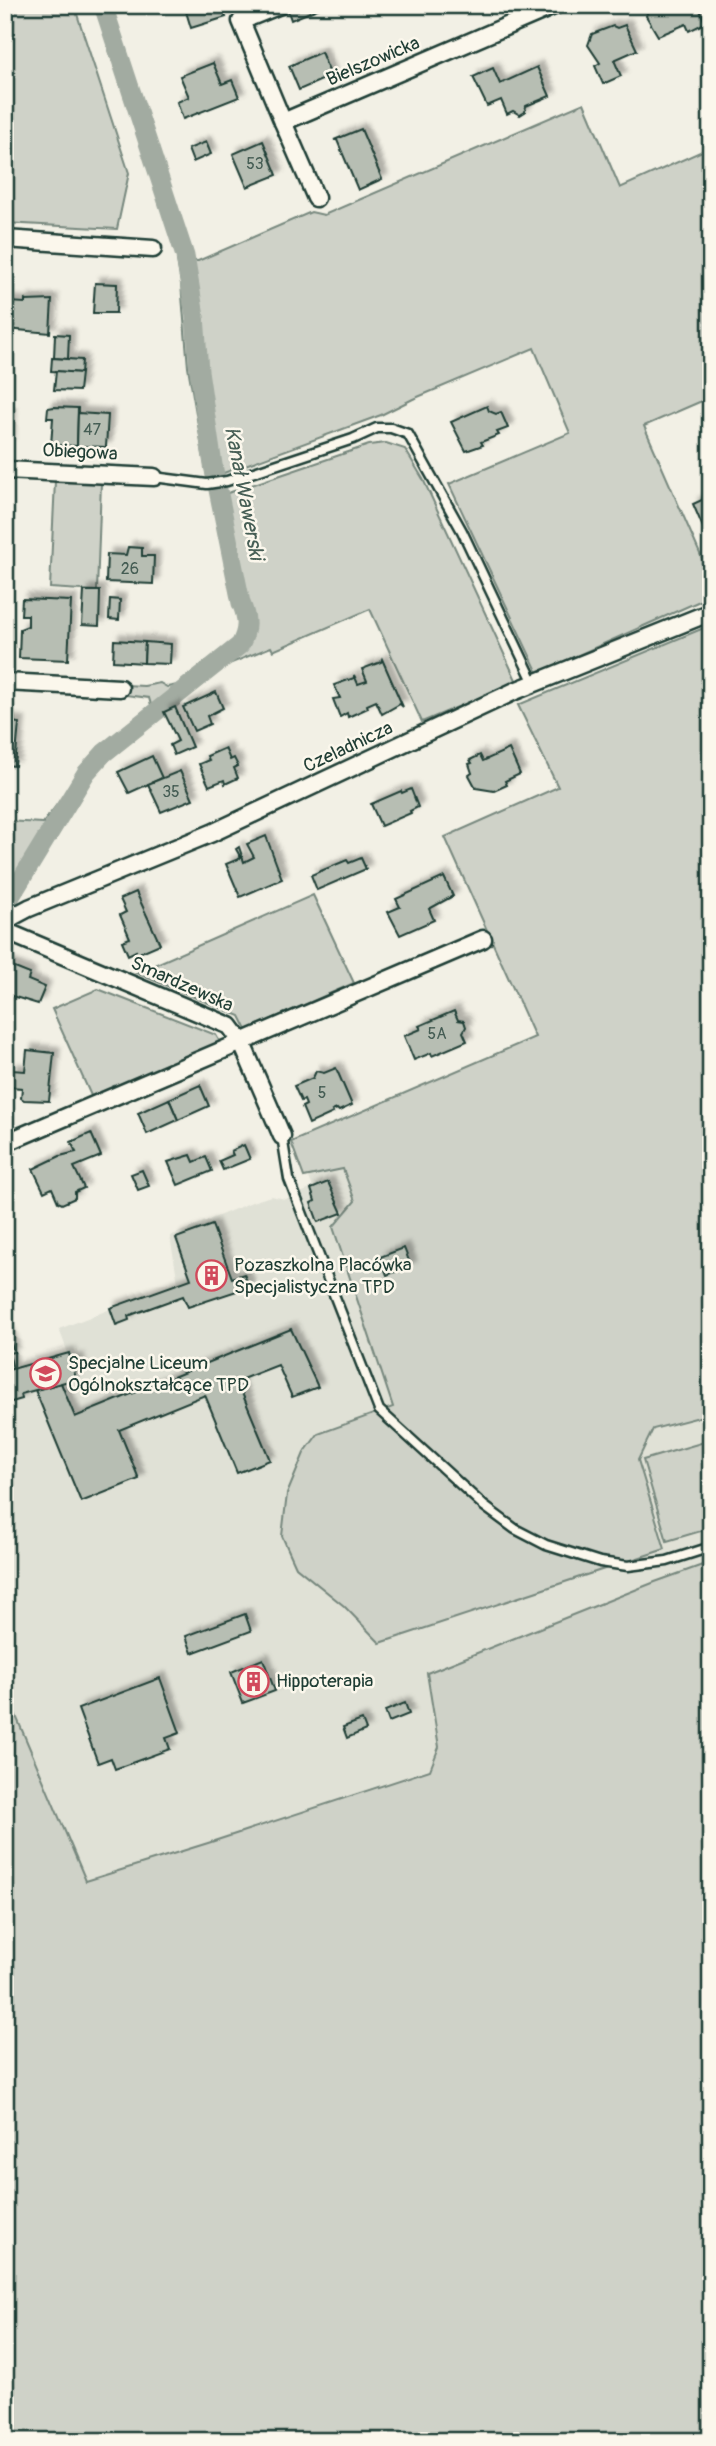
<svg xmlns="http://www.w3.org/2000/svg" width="716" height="2446" font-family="Pangolin,sans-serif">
  <defs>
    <filter id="shadow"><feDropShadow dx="5.5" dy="-5.5" stdDeviation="2" flood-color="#0004"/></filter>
  </defs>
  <rect width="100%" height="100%" fill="#f2f0e5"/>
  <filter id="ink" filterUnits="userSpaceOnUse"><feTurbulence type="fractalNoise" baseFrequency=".0143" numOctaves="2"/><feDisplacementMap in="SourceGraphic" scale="14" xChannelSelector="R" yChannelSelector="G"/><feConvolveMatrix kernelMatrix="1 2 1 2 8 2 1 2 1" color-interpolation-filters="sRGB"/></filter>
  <g filter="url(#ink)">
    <!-- built -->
    <path fill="#e0e1d6" d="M711,960V1878L5,2187V1335L8,1334L14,1352L9,1354L14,1369L68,1353L59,1329L178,1283L170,1236L252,1202L271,1196L285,1199L313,1188L295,1141Z"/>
    <!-- green -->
    <g fill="#cfd2c8" stroke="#77887e" stroke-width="2">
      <path d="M5,5H74L129,173L117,229L5,223Z"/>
      <path d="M584,103L620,188L711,147V397L644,426L711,579V596L538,673L449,484L570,433L534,348L413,399L381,415L221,474L207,477L188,367L181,284L177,260L198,261L311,212L324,215Z"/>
      <path d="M386,443L405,449L423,479L517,682L422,722L370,609L273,651L271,647L219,668L100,767L91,776L13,901L5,904V821L43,823L100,747L151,705L149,698L125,695L126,685L144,686L160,683L167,687L183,684L238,636L241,625L238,607L210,490L223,487L225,494L369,445Z"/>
      <path d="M55,481L101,483L97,591L50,588Z"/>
      <path d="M711,625V1414L653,1429L638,1460L665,1549L380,1643L344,1606L296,1567L282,1536L287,1494L304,1453L318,1434L393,1407L333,1227L355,1201L343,1169L304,1177L291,1142L535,1037L445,837L558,787L518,705Z"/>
      <path d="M313,895L354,983L247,1030L240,1016L136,973Z"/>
      <path d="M98,989L216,1035L220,1042L92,1098L52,1009Z"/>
      <path d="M711,1440V1528L667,1541L643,1460Z"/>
      <path d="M711,1562V2441H5V1690L86,1881L208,1843L430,1770L439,1747L427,1673L655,1582Z"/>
    </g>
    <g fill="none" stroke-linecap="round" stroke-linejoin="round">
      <!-- canal -->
      <path stroke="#a2aba1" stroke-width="19" d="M5,906L86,773L104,753L240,645C248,630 248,619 241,603L213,465L199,371L195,316L185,256L103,5"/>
    </g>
    <!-- building -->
    <g fill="#b7beb3" stroke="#1f3d34" stroke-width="2" filter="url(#shadow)">
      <path d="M184,5H221L226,17L191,28Z"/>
      <path d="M302,5H322V7L291,20L288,11Z"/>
      <path d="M650,5H698L705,23L689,31L686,24L658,36L646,16Z"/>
      <path d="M625,25L637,50L614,60L621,76L603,84L595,66L600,63L588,45L592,34L613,26L617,28Z"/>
      <path d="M321,52L331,76L299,90L289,66Z"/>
      <path d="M213,63L222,84L232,80L239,97L183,119L177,102L189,97L180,76Z"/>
      <path d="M537,67L550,96L526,106L525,112L520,115L513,111L507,114L501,100L487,106L473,77L493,68L500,84Z"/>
      <path d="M361,129L382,179L358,190L337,140H334Z"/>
      <path d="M263,141L277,175L247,187L233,154Z"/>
      <path d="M206,142L211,154L193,162L188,149Z"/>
      <path d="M95,283L117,284L116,313H93Z"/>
      <path d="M25,298L26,301L52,300L50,333L7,329L9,302L25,303Z"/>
      <path d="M55,334L69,335L68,359L54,358Z"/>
      <path d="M52,358L82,360L81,373L51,371Z"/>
      <path d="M56,371L81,373L79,391L54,390Z"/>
      <path d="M487,406L489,411L496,414L501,412L508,428L497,432L499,435L481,442L483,445L466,451L451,422Z"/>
      <path d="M54,407L78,408L77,446L51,445L53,418H47L48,408Z"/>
      <path d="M78,413L108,415L106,447L77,446Z"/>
      <path d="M5,414H10L9,442H5Z"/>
      <path d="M706,490L711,492V546L693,504L702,500Z"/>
      <path d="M128,547L142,548V556H154L153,584L106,582L107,554L126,555Z"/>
      <path d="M84,591H100L99,626L82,625Z"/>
      <path d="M22,599L71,601L68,660L19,658L20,629L28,626V615H21Z"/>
      <path d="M110,599L120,600L119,620L109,619Z"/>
      <path d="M114,640L145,642L144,663L113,661Z"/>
      <path d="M145,642L171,644L170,664L144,663Z"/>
      <path d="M382,659L403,707L400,704L382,714L376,701L367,705L368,708L348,717L347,713L340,717L333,699L340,698L334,685L354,678V675L358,684L367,681L362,669L381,662Z"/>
      <path d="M216,692L223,708L207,716L210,724L194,731L183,707Z"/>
      <path d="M175,707L192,747L174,755L170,745L178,741L164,712Z"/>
      <path d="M6,721L19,723L15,766L5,765Z"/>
      <path d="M225,748L230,760L234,758L238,766L234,768L238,778L225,784L224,780L209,786L199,764L209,760L207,756Z"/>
      <path d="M509,749L520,774L505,781L507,785L494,791L476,788L469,775L472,773L469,764L472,763L470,760L480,755L483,761Z"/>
      <path d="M152,756L162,778L129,793L118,772Z"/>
      <path d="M180,771L193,799L161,812L148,784Z"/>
      <path d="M411,789L418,807L410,811L411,813L381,826L371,804L401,791L402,793Z"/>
      <path d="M266,836L282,879L240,897L226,864L241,858L236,849L239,847L244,862L254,857L247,844Z"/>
      <path d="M361,858L366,869L317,890L311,875L347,860L349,863Z"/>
      <path d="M444,877L453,896L429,909L434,920L400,935L388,912L400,907L396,899Z"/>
      <path d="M136,892L160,944L137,954L136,951L128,955L122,941L130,938L120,915L126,912L120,899Z"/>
      <path d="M5,964L30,974L28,980L45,987L38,1004L5,994Z"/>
      <path d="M454,1011L458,1020L464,1021L466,1027L463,1032L467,1041L432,1056L431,1053L414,1060L404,1036L421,1029L419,1026Z"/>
      <path d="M27,1050L54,1053L49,1101L24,1100L21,1098L22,1088L10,1087L12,1070L25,1071Z"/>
      <path d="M336,1068L352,1105L339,1111L337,1109L332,1111L333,1113L309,1124L302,1107L306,1105L304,1100L301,1101L294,1086L313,1078L316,1071L324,1073Z"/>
      <path d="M200,1085L209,1106L178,1120L169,1099Z"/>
      <path d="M169,1099L178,1120L147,1134L138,1113Z"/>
      <path d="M91,1133L101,1156L74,1167L84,1188L75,1192V1198L62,1204L58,1202L52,1188L44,1192L33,1169L60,1156L76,1152L71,1142Z"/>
      <path d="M244,1145L250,1159L223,1170L219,1161L233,1155L231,1151Z"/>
      <path d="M191,1155L194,1162L206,1157L212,1171L178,1185L168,1162Z"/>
      <path d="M142,1170L149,1186L138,1190L131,1174Z"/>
      <path d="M328,1182L342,1213L318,1222L311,1203L315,1201L311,1189Z"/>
      <path d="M212,1225L232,1278L244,1274L249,1287L188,1307L183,1296L128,1316L129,1320L116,1325L110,1308L191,1279L176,1238Z"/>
      <path d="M404,1248L411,1266L387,1275L380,1257Z"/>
      <path d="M291,1329L318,1387L292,1397L278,1365L237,1381L270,1460L237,1473L205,1395L119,1430L139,1479L81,1502L35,1390L61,1383L75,1417Z"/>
      <path d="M8,1334L14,1352L9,1353L13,1369L5,1371V1335Z"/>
      <path d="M69,1353L71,1361L78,1359L80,1369L74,1371L76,1379L21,1394L22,1399L5,1404V1371Z"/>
      <path d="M245,1614L251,1631L192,1653L186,1636Z"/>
      <path d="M263,1659L275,1691L243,1703L231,1672Z"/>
      <path d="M160,1678L180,1733L166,1738L170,1749L115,1769L111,1758L98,1763L78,1709Z"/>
      <path d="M405,1703L409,1714L389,1722L385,1711Z"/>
      <path d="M362,1720L366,1730L347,1738L343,1727Z"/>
    </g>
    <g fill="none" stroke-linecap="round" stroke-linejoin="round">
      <defs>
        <g id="lane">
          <path d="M154,477L207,484L227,481L353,439L377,428H391L408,434L462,531L535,685"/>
          <path d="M282,1136L289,1179L379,1410L484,1506L515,1529L546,1545L600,1562L628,1566L667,1561L711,1547"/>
        </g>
        <g id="street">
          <path d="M280,5L241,21L283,122"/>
          <path d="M316,198L283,122L556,5"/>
          <path d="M5,239L153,249"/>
          <path d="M5,470L154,477"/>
          <path d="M5,682L120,688"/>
          <path d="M5,925L12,917L29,908L212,833L515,691L711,612"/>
          <path d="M5,931L230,1026L241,1041L282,1136"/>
          <path d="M5,1143L483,939"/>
        </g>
      </defs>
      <!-- lane casing -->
      <use href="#lane" stroke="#1f3d34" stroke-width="13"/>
      <!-- street casing -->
      <use href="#street" stroke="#1f3d34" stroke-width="21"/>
      <!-- lane -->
      <use href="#lane" stroke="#fbf7ec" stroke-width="8"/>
      <!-- street -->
      <use href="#street" stroke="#fbf7ec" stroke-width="16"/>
    </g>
  </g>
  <!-- icons -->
  <defs>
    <symbol id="building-ring" viewBox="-11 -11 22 22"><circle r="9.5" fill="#fbf7ec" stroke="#d1495b" stroke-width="1.5"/><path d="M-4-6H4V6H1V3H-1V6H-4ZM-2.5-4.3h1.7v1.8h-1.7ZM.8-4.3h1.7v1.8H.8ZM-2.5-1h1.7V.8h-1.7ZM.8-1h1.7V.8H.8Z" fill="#d1495b"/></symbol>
    <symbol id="school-ring" viewBox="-11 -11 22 22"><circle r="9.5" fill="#fbf7ec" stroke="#d1495b" stroke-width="1.5"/><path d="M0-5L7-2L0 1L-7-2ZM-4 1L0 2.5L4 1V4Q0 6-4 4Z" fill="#d1495b"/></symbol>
  </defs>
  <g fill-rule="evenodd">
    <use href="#building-ring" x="194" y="1258" width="35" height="35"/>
    <use href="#school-ring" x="28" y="1356" width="35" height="35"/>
    <use href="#building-ring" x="236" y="1664" width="35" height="35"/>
  </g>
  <g text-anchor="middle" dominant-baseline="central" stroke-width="5" stroke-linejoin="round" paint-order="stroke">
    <!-- number labels -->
    <g font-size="16" fill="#455d54">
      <text x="255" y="164">53</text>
      <text x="92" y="430">47</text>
      <text x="130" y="569">26</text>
      <text x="171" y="792">35</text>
      <text x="437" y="1034">5A</text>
      <text x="322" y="1093">5</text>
    </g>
    <!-- street labels -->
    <g font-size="19" fill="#1f3d34" stroke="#fbf7ec">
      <text transform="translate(373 61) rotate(-23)">Bielszowicka</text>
      <text transform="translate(80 452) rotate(3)">Obiegowa</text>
      <text transform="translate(348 747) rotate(-25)">Czeladnicza</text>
      <text transform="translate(182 984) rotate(24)">Smardzewska</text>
    </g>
    <!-- poi labels -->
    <g font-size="19" fill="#1f3d34" stroke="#fbf7ec" text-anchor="start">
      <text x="234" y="1265">Pozaszkolna Placówka<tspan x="234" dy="22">Specjalistyczna TPD</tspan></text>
      <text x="68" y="1363">Specjalne Liceum<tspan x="68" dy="22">Ogólnokształcące TPD</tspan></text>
      <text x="276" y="1681">Hippoterapia</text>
    </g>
    <!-- water labels -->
    <g font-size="21" font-style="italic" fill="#465e55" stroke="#fbf7ec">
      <text transform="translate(244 493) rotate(79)">Kanał Wawerski</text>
    </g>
  </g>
  <!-- margin -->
  <rect width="716" height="2446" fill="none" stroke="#fbf7ec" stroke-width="28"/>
  <rect x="14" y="14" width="688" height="2418" fill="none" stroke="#1f3d34" stroke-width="2.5" filter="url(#ink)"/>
</svg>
